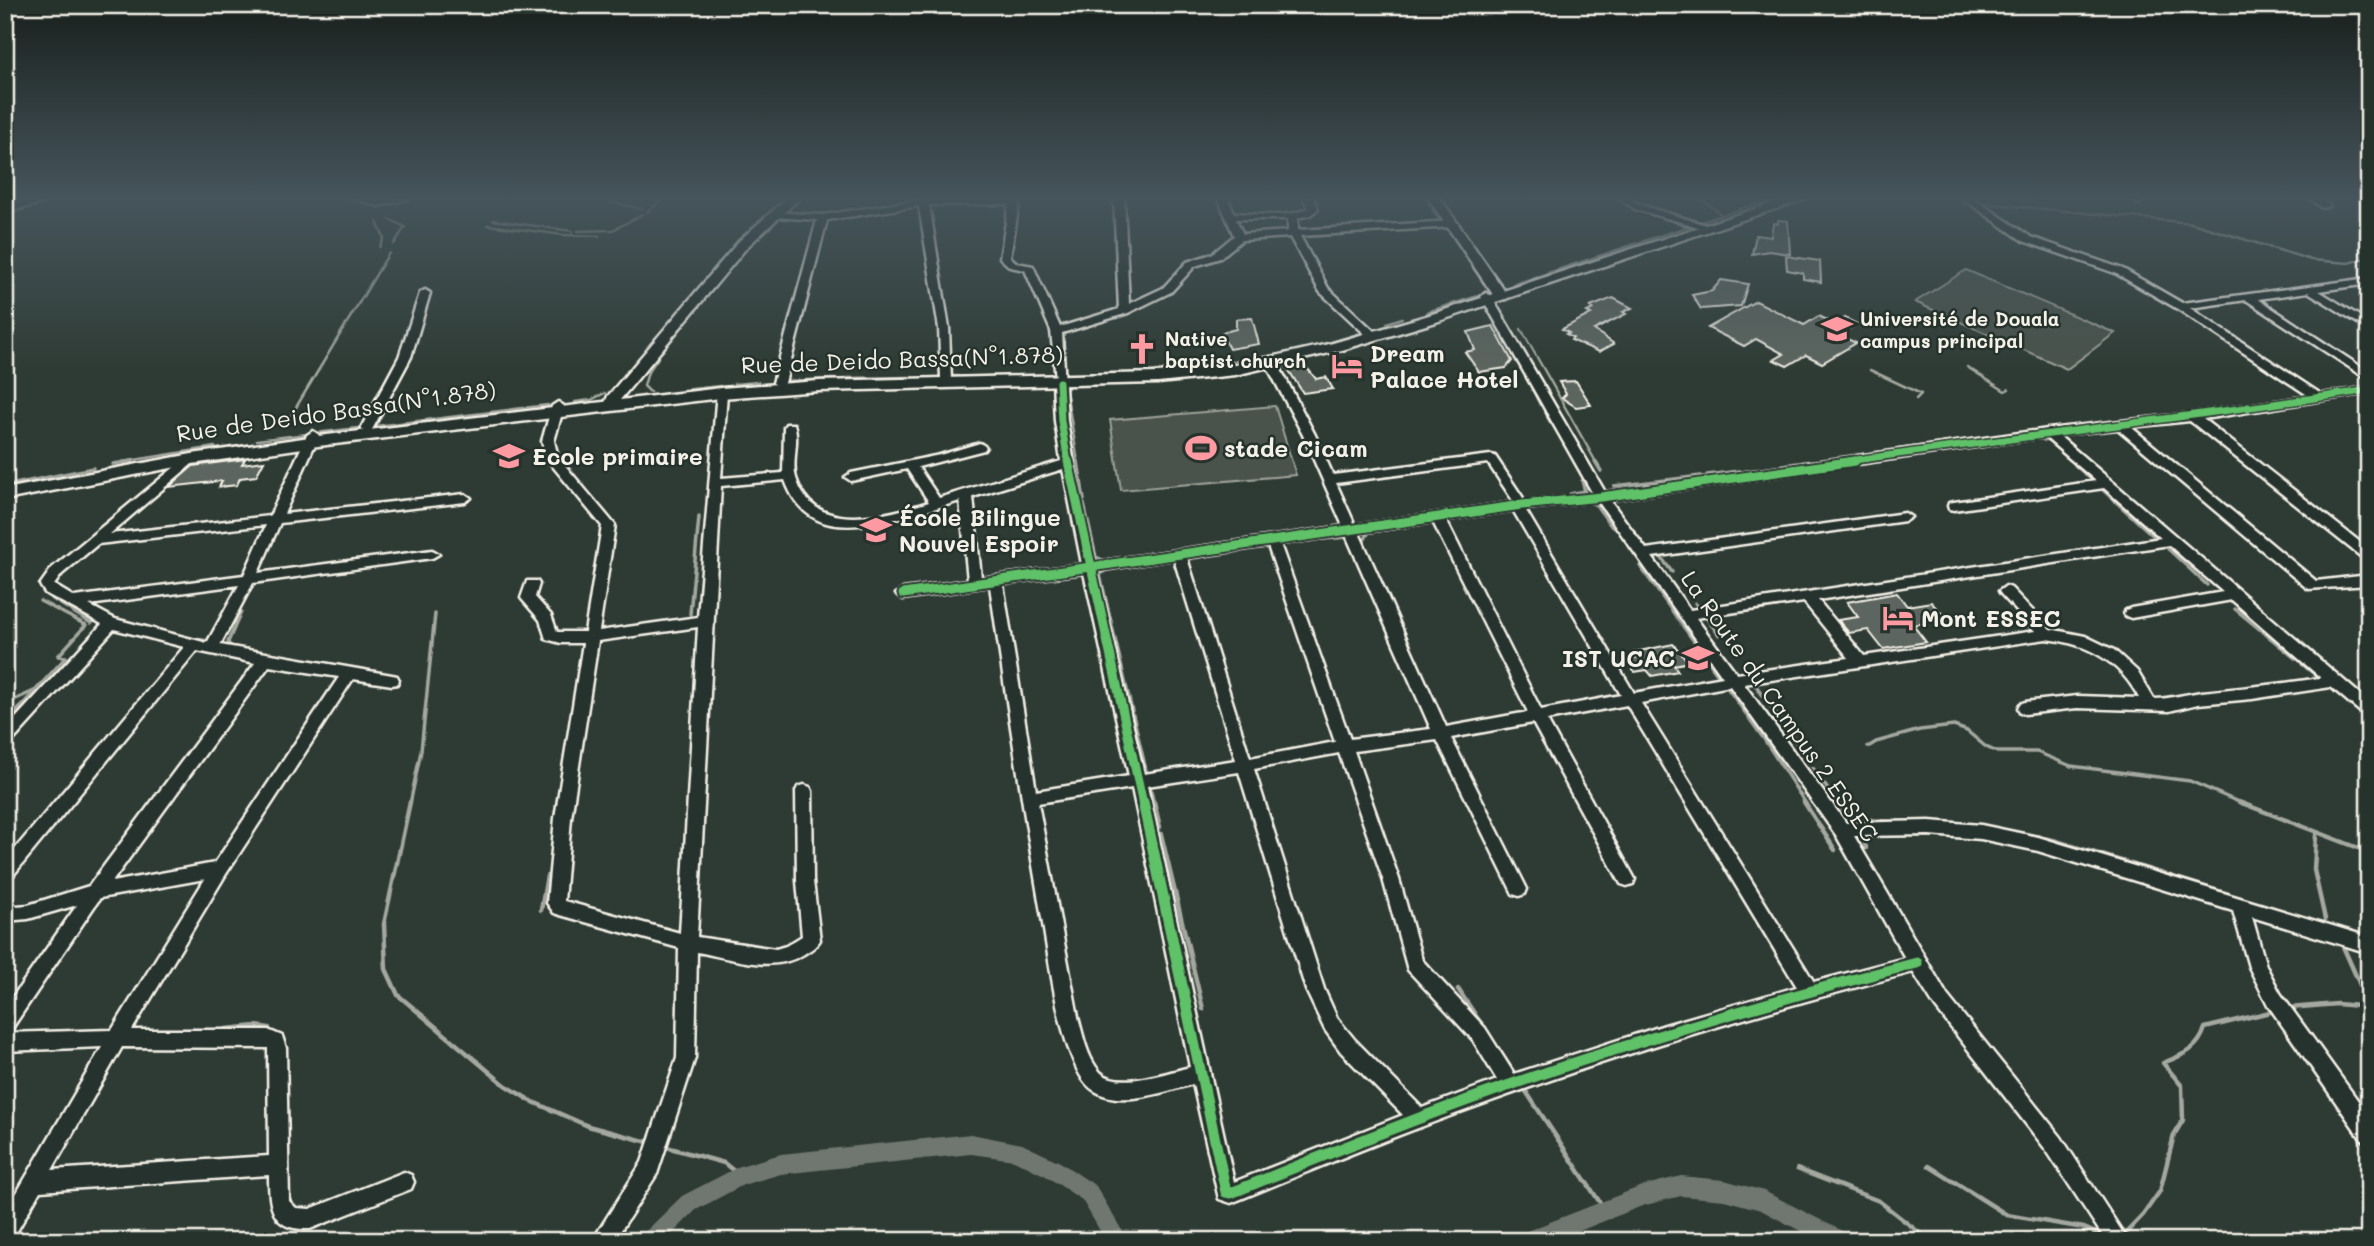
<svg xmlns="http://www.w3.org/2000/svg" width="2374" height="1246" font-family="Mali,sans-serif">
  <rect width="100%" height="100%" fill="#2e3b34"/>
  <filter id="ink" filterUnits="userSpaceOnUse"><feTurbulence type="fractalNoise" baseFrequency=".0143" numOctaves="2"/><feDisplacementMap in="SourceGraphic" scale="14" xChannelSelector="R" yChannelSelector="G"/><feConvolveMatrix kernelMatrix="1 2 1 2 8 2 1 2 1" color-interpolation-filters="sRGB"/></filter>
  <g filter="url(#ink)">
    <!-- green -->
    <g fill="#48524c" stroke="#9ea29a" stroke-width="2">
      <path d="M1966,270L2115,333L2067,369L1915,302Z"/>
      <path d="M1275,406L1296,475L1121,490L1110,420Z"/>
    </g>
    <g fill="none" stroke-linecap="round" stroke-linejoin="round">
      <!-- stream-far2 -->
      <g stroke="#a4a8a0" stroke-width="2.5">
        <path d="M606,198L614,200"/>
        <path d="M1700,198L1722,215"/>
        <path d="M5,201L16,198"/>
        <path d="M1633,201L1662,211"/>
        <path d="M611,202L642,209"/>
        <path d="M1980,203L2192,223L2311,260L2349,263L2369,257"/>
        <path d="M1432,210L1443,225"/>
        <path d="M647,212L665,198"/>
        <path d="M785,212L802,198"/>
        <path d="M1676,216L1701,222L1775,198"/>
        <path d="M389,219L405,227L394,244"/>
        <path d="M493,220L572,231"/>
        <path d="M377,222L384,238L380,247"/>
        <path d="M487,225L564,235L599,236"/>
        <path d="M578,231L613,230L643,214"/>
        <path d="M1467,259L1485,285"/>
        <path d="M1512,285L1692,225"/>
        <path d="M1427,312L1481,295L1485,291"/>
        <path d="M693,314L754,240"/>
        <path d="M1387,323L1402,318"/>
        <path d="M1521,329L1596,462"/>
        <path d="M1318,346L1358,334"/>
        <path d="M1290,352L1302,350"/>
        <path d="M661,353L683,326"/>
        <path d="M1514,357L1521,369"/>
        <path d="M1967,367L2005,391L2009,389"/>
        <path d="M1186,368L1284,354"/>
        <path d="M1870,370L1921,394L1916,399"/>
        <path d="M1149,372L1177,369"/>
        <path d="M1081,374L1117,373"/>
        <path d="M948,376H958"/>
        <path d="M847,378L909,377"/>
        <path d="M785,381L834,379"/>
        <path d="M1528,381L1540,405"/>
        <path d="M734,384L758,382"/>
        <path d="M1071,384L1066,390L1078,462"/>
        <path d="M683,390L720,386"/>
        <path d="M650,392L644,386L648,372L658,358"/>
        <path d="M575,402L591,400L605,393"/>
        <path d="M1547,417L1551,424"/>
        <path d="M289,419L389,253"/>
        <path d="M376,426L548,405"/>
        <path d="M2060,439L2061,436L2072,434"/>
        <path d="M257,440L366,427"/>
        <path d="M1962,449L2040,439L2049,442L2071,461"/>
        <path d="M122,462L215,447"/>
        <path d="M1802,462L2060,427"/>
      </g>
      <!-- stream-far1 -->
      <g stroke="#a4a8a0" stroke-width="3.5">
        <path d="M1078,461L1084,500"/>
        <path d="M1595,461L1601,471"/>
        <path d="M113,464L133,461"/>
        <path d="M1783,465L1814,461"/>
        <path d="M2075,465L2093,481"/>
        <path d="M1707,475L1739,471"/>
        <path d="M5,486L93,468"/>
        <path d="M1614,486L1701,476"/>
        <path d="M2103,490L2158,540"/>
        <path d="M1570,494L1585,491L1582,481"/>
        <path d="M1522,501L1541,499"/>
        <path d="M1587,501L1596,505L1612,527"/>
        <path d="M1084,504L1096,557L1103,560L1123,558"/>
        <path d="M1523,510L1552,506"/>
        <path d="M1444,521L1516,511"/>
        <path d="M1353,525L1372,523"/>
        <path d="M1323,539L1349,537"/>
        <path d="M1365,539L1369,532L1399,528"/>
        <path d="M1278,545L1314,540"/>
        <path d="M2165,546L2207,585"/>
        <path d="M1658,553L1672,572"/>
        <path d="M1138,556L1154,554"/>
        <path d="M1201,556L1270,546"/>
        <path d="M1151,563L1170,560"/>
        <path d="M1640,566L1764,739L1806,804"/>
        <path d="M49,573L42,584L45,594L91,623L94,621"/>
        <path d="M1695,603L1700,609"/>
        <path d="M2235,609L2296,659"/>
        <path d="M241,612L228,642L230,646L250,651"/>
        <path d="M690,614L699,517"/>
        <path d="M1705,616L1719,635"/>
        <path d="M106,617L132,624"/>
        <path d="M187,638L209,641"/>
        <path d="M2302,664L2320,679"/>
        <path d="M1752,680L1806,756"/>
        <path d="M2326,684L2356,708"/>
        <path d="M5,704L34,691"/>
        <path d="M1132,711L1100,575L1107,569L1140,565"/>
        <path d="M2362,713L2369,719"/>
        <path d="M1133,715L1154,804"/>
        <path d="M5,724L66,657L58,656L86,625L40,601"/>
        <path d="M1868,747L1876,742L1920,730L1954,726L1967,731L1986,747L1997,752H2037L2071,766L2190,781L2243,804"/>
        <path d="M1813,768L1838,804"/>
        <path d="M410,804L421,751L435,614"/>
      </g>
      <!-- stream -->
      <g stroke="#a4a8a0" stroke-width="4.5">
        <path d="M410,802L384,924L386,969L398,995L505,1085L531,1101L588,1126L652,1143"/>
        <path d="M1154,802L1160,827"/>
        <path d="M1804,802L1835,850"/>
        <path d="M1836,802C1853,823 1880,821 1905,822"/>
        <path d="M2239,802L2369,852"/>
        <path d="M1983,826L2053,840L2228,894"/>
        <path d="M1161,834L1203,1009"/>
        <path d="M1914,835L1948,836"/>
        <path d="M2316,835L2314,870L2325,919"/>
        <path d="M1866,848L1864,839L1868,835"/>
        <path d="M541,910L547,876"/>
        <path d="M2341,942L2369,1005"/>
        <path d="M1458,989L1484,1028"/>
        <path d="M2289,1008L2337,1004L2369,1007"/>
        <path d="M226,1029L256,1026L269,1028"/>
        <path d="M1496,1046L1517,1077"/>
        <path d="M1523,1087L1605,1210"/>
        <path d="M663,1146L724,1163L740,1176"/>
        <path d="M1929,1166L2007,1215L2084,1228L2105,1237"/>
        <path d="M1797,1169L1879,1201L1930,1241"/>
        <path d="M2122,1237L2143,1215L2160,1191L2174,1135L2183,1120L2182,1086L2163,1063C2183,1055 2199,1049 2205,1028L2274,1011"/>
      </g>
      <!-- canal -->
      <g fill="#6f7770" fill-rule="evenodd">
        <path d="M971,1134L1022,1144L1060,1162L1096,1186L1128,1241H1106L1082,1200L1046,1176L1014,1160L971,1154L781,1174L743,1185L696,1210L665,1241H640L643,1234L682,1196L740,1166L781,1154Z"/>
        <path d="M1681,1176L1724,1180L1764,1191L1848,1234L1851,1241H1819L1761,1210L1724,1200L1681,1196L1642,1206L1554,1241H1517L1520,1234L1527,1231L1642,1186Z"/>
      </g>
    </g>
    <!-- building -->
    <g fill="#5c655e" stroke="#f4f1e8" stroke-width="2">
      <path d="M1778,220L1788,221L1790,254L1769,251L1752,254L1756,235L1771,237L1773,223L1778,224Z"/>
      <path d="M1786,256L1820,261L1821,282L1803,279V273L1787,270Z"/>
      <path d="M1721,280L1748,284L1741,306L1701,309L1692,295L1712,291Z"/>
      <path d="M1613,298L1632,308L1623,312L1626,314L1594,330L1614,344L1599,352L1571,340L1573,338L1566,334L1569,333L1562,329L1591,314L1587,312L1593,309L1590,307Z"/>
      <path d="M1756,301L1804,325L1819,316L1835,324L1845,318L1857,324L1839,335L1856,343L1822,363L1806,355L1787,366L1774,360L1784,354L1756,339L1744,346L1708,328Z"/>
      <path d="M1252,318L1259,344L1229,349L1221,333L1236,329V319Z"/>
      <path d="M1493,326L1512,361L1506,368L1479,372L1465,352L1475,350L1468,332Z"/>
      <path d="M1302,362L1316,379L1326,377L1333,389L1303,393L1286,366Z"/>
      <path d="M1576,381L1591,405L1576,407L1562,398L1566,394L1559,382Z"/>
      <path d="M245,459L242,464L264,461L256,476L240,478L237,485L219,487L222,481L169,487L193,466Z"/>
      <path d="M1897,593L1907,606L1931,602L1947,619L1913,625L1926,642L1883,649L1868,630L1849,633L1838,620L1858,617L1847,602Z"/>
      <path d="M1673,644L1689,662L1674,665L1678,671L1652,676L1647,670L1635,672L1626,660L1639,657L1635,652Z"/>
    </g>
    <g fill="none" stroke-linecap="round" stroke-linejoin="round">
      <defs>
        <g id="minor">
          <path d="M352,198L379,200L410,198L379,206Z"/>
          <path d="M918,198H1020L1010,257L1017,263L1033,266L1060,327L1119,309L1114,198H1124L1129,304L1163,288L1187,262L1212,254L1234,236L1218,198H1228L1234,213C1257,214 1288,219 1308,208L1304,198H1314L1318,209L1310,215L1298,218V230L1454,221L1459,224L1454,227L1300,236L1328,288L1374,331V335H1366L1320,292L1290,237L1242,240L1220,258L1195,266L1171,292L1128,313L1062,333L1067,421L1079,494L1095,562L1343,526L1303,435L1266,364L1272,361L1278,364L1315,435L1333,475L1491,455L1495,456L1525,501L1593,494L1481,296L1486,293L1491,296L1605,492L2048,429L2193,413L2309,396L2176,308L2115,273L2023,241L1962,198H1973L2031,237L2123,269L2182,303L2369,278V284L2319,291L2369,322V330L2308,292L2258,299L2369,372V380L2246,300L2190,308L2321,394L2369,387V393L2203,419L2369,549V560L2364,559L2190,421L2131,427L2316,581L2369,575V585L2308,589L2118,429L2058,435L2369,702V717L2364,715L2331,687L2252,699L2198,704L2169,711L2077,708L2025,714L2020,712L2018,708L2020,704L2025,702L2077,696L2139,698C2120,661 2087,643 2046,639L1744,684L1846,823L1929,821L1981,825L2038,837L2369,937V953L2252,917L2266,966L2280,993L2369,1116V1142L2362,1140L2268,1005L2249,967L2233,911L2038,851L1981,839L1929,835L1854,836L1947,995L2061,1137L2128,1241H2106L2047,1151L1935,1007L1913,972C1768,1010 1622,1053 1483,1104C1398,1134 1315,1169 1231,1203L1219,1199L1193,1084C1165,1091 1123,1108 1095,1091C1080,1082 1074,1062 1068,1047C1053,1000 1048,949 1039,901C1021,796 1005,691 990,586L903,599L896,594L903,589L968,580L960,501C925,511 853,537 818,520C801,512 791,497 785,480L721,486L697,937L776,949L786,946L802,936L797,881L796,791L798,787L804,785L810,787L812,791L813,881L820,940C816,947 810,950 804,954C773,974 730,958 697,952L695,1058L657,1174L614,1241H592L642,1162L677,1058L679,948L560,915L554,913L547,903L555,818L583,643H561L546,639L540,620L521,598L527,581H537L539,584L535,597L551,615L557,632H585L602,526L546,458L542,441L552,406L558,402L564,406L554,441L558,457L615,525L599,631L698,617L717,391L721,390L727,393L721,478L783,473L784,427L786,424H794C800,441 791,461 796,478C813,537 887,515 929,502L907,469L851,481L845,477L851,473L940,455L980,443L986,447L984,450L918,467L939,498L1061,461L1055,421L1053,382L1056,379L1051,331L1025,270L1010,267L1000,258L1009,204L929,205L949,328L951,380L947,381L941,378L939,328L919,206L827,220L785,383L779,386L773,383L817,220L775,217L770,214L772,212L823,215L919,200ZM1236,219H1288V231L1243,234ZM2045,437L2096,481L1954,502L1949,503L1948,506L1949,509L1954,510L2104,488L2161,538L1690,610L1652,557L1905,521L1911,517L1905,513L1646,549L1610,500ZM1488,463L1514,502L1355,525L1336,483ZM1063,469L1082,564L981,578L973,497ZM1598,501L1723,677L1634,693L1525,509ZM1513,510L1621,695L1541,710L1446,520ZM1433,522L1528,712L1446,727L1359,533ZM1346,535L1431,729L1350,739L1280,544ZM2169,545L2223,592L2131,608L2126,610L2124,613L2126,616L2131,618L2232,600L2321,678C2281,684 2242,688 2202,692C2185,694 2171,699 2154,699L2137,671L2114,650L2085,636L2050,629L2011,588L2006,586L1999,591L2001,594L2035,631L1864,656L1818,600ZM1268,546L1335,742L1250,758L1187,558ZM1174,559L1236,760L1144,774L1097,571ZM1084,573L1129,776L1036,791L1003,584ZM1804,602L1849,658L1737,674L1696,618ZM698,627L680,933L564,901L571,818L598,641ZM1730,686L1836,835L1905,958L1814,982L1641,703ZM1627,705L1797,987L1665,1025L1514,1074L1485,1028L1422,960L1399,879L1354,751L1437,740L1513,894L1519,896L1525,894L1527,889L1451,738L1533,723L1621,884L1627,886L1633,884L1635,879L1547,720ZM1339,753L1383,879L1408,970L1473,1040L1497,1080L1422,1108L1355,1040L1337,1018L1324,989L1254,769ZM1239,772L1306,990L1325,1030L1341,1052L1403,1115L1234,1182L1147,786ZM1132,788L1190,1067C1169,1072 1118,1090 1100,1072C1087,1058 1083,1035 1078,1017L1038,803Z"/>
          <path d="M1618,198H1630L1641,205L1706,225L1701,228L1635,209Z"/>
          <path d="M2130,198H2141L2144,201L2139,204Z"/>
          <path d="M2310,198H2321L2330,206L2322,208Z"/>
          <path d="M425,290L430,293L411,357L373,428L371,431H363L361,428L399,357L420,293Z"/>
          <path d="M313,431L319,435L284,514L465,494L471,498L465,502L280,523L258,573L432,550L439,554L432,558L253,583L220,645L392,675L397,676L399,680L397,684L392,685L353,679L226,874L132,1030H268L282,1036L286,1048L289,1201L296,1208L310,1209L404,1172L411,1175L414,1182L411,1189L310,1229C271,1231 269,1207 269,1175L40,1191L12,1240L5,1241V1213L102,1047L5,1051V1033L112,1030L205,879L100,898L11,1030L5,1032V1008L77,905L28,919L5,921V907L28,905L89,886L255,663L197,651L11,878L5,880V861L184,647L114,629L10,744L5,746V730L102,624L45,593L40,585L52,568L188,456H196L198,459L110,534L270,516L307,435ZM266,525L244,575L74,597L54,585L62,574L98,544ZM239,585L207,643L115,619L89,605ZM269,666L339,677L215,863L112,882ZM122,1047L268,1048L269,1156L52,1170Z"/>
        </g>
        <g id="tertiary">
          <path d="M787,198H800L747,247L620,400L616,408H606L604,405L608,396L739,241Z"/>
          <path d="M1428,198H1440L1508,296L1506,299H1496Z"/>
        </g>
        <path id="secondary" d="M1789,198H1808L1436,322L1342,350L1235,375L1158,383L819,391L721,398L310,447L192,464L5,500V489L192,454L310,437L721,388L819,381L1158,373L1235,365L1333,343L1426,316Z"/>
        <path id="primary" d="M27,198H50L48,201L5,213V204Z"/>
      </defs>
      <!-- minor casing -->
      <use href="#minor" stroke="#f4f1e8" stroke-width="5"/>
      <!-- tertiary casing -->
      <use href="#tertiary" stroke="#f4f1e8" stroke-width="5"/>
      <!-- secondary casing -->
      <use href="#secondary" stroke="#f4f1e8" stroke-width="5"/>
      <!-- primary casing -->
      <use href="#primary" stroke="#f4f1e8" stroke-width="5"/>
      <!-- minor -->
      <use href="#minor" fill="#26332d" fill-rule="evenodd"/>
      <!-- tertiary -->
      <use href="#tertiary" fill="#26332d" fill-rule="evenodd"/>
      <!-- secondary -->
      <use href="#secondary" fill="#26332d" fill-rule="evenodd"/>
      <!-- primary -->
      <use href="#primary" fill="#26332d" fill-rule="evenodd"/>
      <defs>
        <g id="cycleway-far2">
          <path d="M1059,382L1061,421L1068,462"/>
          <path d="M1842,462C2018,437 2194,417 2369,390"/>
        </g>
        <g id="cycleway-far1">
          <path d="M1068,461L1143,804"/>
          <path d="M903,594L1522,505L1601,497L1855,461"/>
        </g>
        <path id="cycleway" d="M1143,802L1226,1192L1231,1193C1313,1160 1395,1126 1479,1096C1623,1044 1769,1001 1917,963"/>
      </defs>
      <!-- cycleway-far2 casing -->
      <use href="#cycleway-far2" stroke="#26332d" stroke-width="10"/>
      <!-- cycleway-far1 casing -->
      <use href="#cycleway-far1" stroke="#26332d" stroke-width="13"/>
      <!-- cycleway casing -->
      <use href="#cycleway" stroke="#26332d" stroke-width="16"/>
      <!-- cycleway-far2 -->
      <use href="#cycleway-far2" stroke="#61c268" stroke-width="7"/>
      <!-- cycleway-far1 -->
      <use href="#cycleway-far1" stroke="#61c268" stroke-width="9"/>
      <!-- cycleway -->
      <use href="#cycleway" stroke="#61c268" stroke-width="11"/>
    </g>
  </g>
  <!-- sky -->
  <linearGradient id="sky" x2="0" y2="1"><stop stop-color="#19201d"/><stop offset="0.53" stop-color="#46555c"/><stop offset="1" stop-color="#46555c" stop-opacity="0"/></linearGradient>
  <rect width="2374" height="373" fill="url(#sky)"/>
  <!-- icons -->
  <defs>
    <symbol id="university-bare" viewBox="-9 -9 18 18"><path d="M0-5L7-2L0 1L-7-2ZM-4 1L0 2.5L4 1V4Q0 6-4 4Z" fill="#ff9aa2" stroke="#26332d" stroke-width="2.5" paint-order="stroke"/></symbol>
    <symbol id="church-bare" viewBox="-9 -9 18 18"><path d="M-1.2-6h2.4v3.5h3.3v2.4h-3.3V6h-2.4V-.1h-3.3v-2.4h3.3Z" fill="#ff9aa2" stroke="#26332d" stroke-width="2.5" paint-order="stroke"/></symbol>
    <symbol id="hotel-bare" viewBox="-9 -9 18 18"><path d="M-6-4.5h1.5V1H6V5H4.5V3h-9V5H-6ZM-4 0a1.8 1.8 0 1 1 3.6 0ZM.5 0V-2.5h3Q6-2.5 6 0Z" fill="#ff9aa2" stroke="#26332d" stroke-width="2.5" paint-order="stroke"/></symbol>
    <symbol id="stadium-bare" viewBox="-9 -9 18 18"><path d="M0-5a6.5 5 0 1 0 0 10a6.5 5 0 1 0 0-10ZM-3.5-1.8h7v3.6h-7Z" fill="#ff9aa2" stroke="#26332d" stroke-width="2.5" paint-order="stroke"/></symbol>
    <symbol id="school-bare" viewBox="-9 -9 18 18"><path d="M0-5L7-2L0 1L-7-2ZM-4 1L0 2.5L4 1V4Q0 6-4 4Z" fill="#ff9aa2" stroke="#26332d" stroke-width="2.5" paint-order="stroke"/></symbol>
  </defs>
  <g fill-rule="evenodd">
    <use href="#university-bare" x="1815" y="307" width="44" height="44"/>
    <use href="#church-bare" x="1120" y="327" width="44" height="44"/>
    <use href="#hotel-bare" x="1325" y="344" width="44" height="44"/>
    <use href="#stadium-bare" x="1179" y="426" width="44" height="44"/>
    <use href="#school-bare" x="487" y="434" width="44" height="44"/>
    <use href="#school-bare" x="854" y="508" width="44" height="44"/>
    <use href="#hotel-bare" x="1876" y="596" width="44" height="44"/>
    <use href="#school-bare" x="1676" y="636" width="44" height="44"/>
  </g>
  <g text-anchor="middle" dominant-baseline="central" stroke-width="5" stroke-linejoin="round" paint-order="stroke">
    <!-- far-poi labels -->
    <g font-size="19" font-weight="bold" fill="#f4f1e8" stroke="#26332d" text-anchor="start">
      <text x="1860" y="318">Université de Douala<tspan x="1860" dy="22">campus principal</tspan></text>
      <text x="1165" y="338">Native<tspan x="1165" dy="22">baptist church</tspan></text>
    </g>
    <!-- poi labels -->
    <g font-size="23" font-weight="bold" fill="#f4f1e8" stroke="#26332d" text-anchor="start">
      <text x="1370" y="353">Dream<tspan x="1370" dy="26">Palace Hotel</tspan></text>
      <text x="1224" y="448">stade Cicam</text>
      <text x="532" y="456">Ecole primaire</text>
      <text x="899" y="517">École Bilingue<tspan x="899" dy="26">Nouvel Espoir</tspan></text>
      <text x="1921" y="618">Mont ESSEC</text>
      <text x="1675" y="658" text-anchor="end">IST UCAC</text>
    </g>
    <!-- street labels -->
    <g font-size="23" fill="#f4f1e8" stroke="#26332d">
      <text transform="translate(902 359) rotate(-2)">Rue de Deido Bassa(N°1.878)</text>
      <text transform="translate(336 411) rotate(-8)">Rue de Deido Bassa(N°1.878)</text>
      <text transform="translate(1780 706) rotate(55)">La Route du Campus 2 ESSEC</text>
    </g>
  </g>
  <!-- margin -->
  <rect width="2374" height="1246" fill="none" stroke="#26332d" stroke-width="28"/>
  <rect x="14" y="14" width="2346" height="1218" fill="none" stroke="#f4f1e8" stroke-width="2.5" filter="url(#ink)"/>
</svg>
